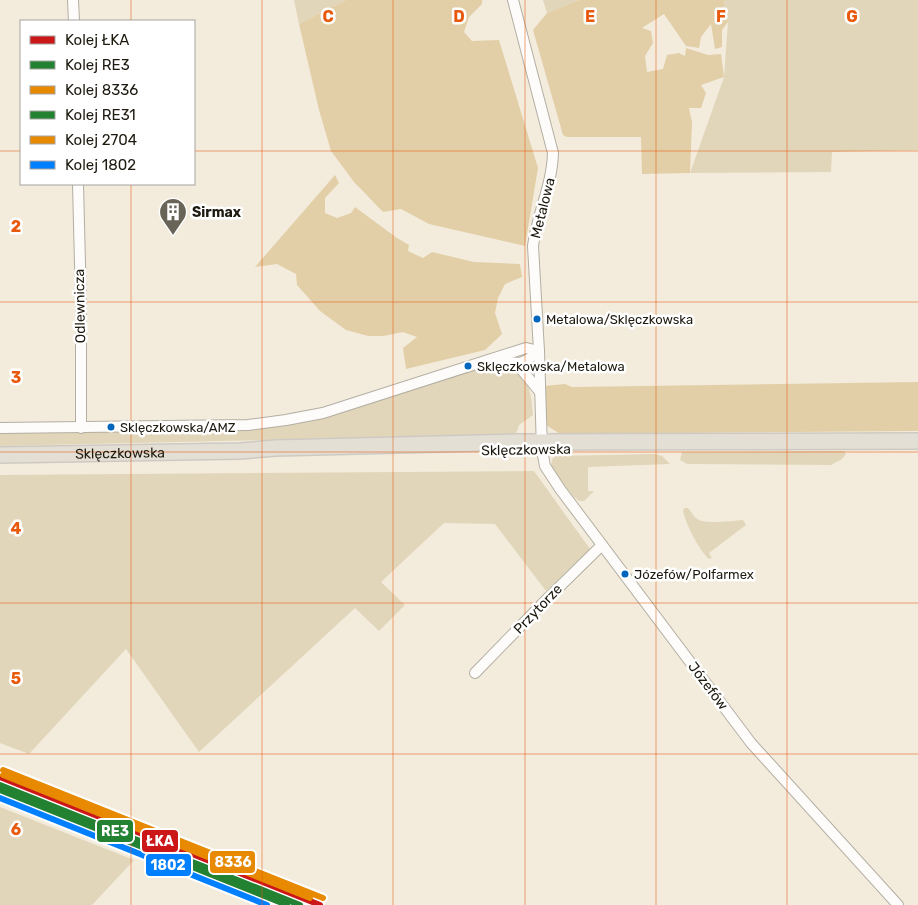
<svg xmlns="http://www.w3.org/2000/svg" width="918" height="905" font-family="Rubik,sans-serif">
  <rect width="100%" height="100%" fill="#f3ecdd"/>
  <!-- green -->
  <g fill="#e2d6ba">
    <path d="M294,0H346L299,24Z"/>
    <path d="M543,0H579L547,13Z"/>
    <path d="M725,0H918V150L832,152L831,172L690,173L724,77L728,22L723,11Z"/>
    <path d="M502,365C529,374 531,390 533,415L519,425L515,437L446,436L0,446V431L176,428L334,414L484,367Z"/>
    <path d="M844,451L846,454L842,459L831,465L687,464L680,460L682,452Z"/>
    <path d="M655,454L662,456L670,464L588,467V491H594L584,501H579L574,497L551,469L552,459L556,456Z"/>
    <path d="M534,471L590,549L546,591L495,524L444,523L381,582L405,605L379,631L355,608L199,752L126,649L29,754L0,743V475Z"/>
    <path d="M685,508H688C692,512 693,517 699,520C707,524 733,521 743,520L746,525L709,553L712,558L709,559C700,552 684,521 683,510Z"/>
    <path d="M0,807L134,860L92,905H0Z"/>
  </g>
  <!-- forest -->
  <g fill="#e2cfa7">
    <path d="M346,0H482V4L469,17L464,32L472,41L499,40L538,168L525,246L429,224L401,209L383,212L354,182L331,151L319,110L299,24Z"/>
    <path d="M579,0H725L723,11L728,22L722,30V47L715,49L711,24L701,37L699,48L686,46L664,14L642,28L651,31L653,43L645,56L647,72L663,69L667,55L679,53L685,56L686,48L708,55L721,54L724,77L701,85L706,93L701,108H689L692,122L690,173L642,174L641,137H567L563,135L533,30L547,13Z"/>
    <path d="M335,175L339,183L325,198V213L337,218L351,213L355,207L397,238L409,245L408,251L423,258L432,252L474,262L520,264L522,277L505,284L498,298L495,313L502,334L485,350L406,369L403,348L417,337L403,332L383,336H368L346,330L320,311L297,285L296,274L277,264L255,267Z"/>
    <path d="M918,382V431L560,434L546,425L544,386L565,384L572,387Z"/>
  </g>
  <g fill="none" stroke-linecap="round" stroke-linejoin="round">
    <defs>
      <g id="minor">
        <path d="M73,0L74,21"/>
        <path d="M513,0L553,153C552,186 537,214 533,246L539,351L542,450L545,466L560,489L751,743L898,905"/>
        <path d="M78,184L81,304V428"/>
        <path d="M497,360C520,364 521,366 539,351"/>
        <path d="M516,363L540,392"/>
        <path d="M0,428L248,425L286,420L323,413L526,348L539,351"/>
        <path d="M475,673L545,601L602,545"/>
      </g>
      <g id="primary">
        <path id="s1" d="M0,455L240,451L276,448L519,442L918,441"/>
      </g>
    </defs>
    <!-- minor casing -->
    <use href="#minor" stroke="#b3aea2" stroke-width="12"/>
    <!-- primary casing -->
    <use href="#primary" stroke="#cecac3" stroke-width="18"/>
    <!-- minor -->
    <use href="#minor" stroke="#fdfcfa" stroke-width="10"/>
    <!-- primary -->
    <use href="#primary" stroke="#e3dfd5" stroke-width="15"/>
    <defs>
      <path id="rail-1" d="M0,777L320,905"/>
      <path id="rail-2" d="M0,785L300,905"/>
      <path id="rail-3" d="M3,770L323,898"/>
      <path id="rail-4" d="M0,790L287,905"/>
      <path id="rail-5" d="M3,775L310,898"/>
      <path id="rail-6" d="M0,798L267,905"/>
    </defs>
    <!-- rail-1 casing -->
    <use href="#rail-1" stroke="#fff" stroke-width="10"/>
    <!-- rail-2 casing -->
    <use href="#rail-2" stroke="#fff" stroke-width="10"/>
    <!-- rail-3 casing -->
    <use href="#rail-3" stroke="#fff" stroke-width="10"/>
    <!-- rail-4 casing -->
    <use href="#rail-4" stroke="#fff" stroke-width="10"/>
    <!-- rail-5 casing -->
    <use href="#rail-5" stroke="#fff" stroke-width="10"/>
    <!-- rail-6 casing -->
    <use href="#rail-6" stroke="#fff" stroke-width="10"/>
    <!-- rail-1 -->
    <use href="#rail-1" stroke="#cc1719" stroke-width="6"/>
    <!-- rail-2 -->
    <use href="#rail-2" stroke="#238132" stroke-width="6"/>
    <!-- rail-3 -->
    <use href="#rail-3" stroke="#e88902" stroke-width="6"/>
    <!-- rail-4 -->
    <use href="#rail-4" stroke="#238132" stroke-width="6"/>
    <!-- rail-5 -->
    <use href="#rail-5" stroke="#e88902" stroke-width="6"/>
    <!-- rail-6 -->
    <use href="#rail-6" stroke="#0080ff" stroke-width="6"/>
  </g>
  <!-- grid -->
  <path fill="none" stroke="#e8590c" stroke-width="1" stroke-opacity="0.55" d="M131,0V21M262,0V905M393,0V905M525,0V905M656,0V905M787,0V905M0,151H21M194,151H918M131,184V905M0,302H918M0,452H918M0,603H918M0,754H918"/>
  <!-- icons -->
  <defs>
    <symbol id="building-pin" viewBox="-11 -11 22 30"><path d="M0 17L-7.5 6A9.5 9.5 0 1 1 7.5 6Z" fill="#696458" stroke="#fff"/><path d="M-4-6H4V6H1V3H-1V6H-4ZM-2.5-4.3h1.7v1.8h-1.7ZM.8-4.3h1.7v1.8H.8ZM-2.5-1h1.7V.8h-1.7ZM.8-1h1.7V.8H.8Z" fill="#fff"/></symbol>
  </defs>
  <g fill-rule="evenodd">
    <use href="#building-pin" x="157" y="196" width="32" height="43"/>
  </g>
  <!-- markers -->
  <g fill="#0065bd" stroke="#fff" stroke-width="2">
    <circle cx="537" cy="319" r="4.5"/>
    <circle cx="468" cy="366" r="4.5"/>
    <circle cx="111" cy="427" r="4.5"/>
    <circle cx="625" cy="574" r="4.5"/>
  </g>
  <g text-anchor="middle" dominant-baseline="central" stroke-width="5" stroke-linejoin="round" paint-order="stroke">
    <!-- bus labels -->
    <g font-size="13" fill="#1e1a10" stroke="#fff" text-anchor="start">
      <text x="546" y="319">Metalowa/Sklęczkowska</text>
      <text x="477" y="366">Sklęczkowska/Metalowa</text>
      <text x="120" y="427">Sklęczkowska/AMZ</text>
      <text x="634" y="574">Józefów/Polfarmex</text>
    </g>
    <!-- street labels -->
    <g font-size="14" fill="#1e1a10" stroke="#fff">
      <text transform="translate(543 208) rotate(-76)">Metalowa</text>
      <text transform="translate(80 306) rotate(-91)">Odlewnicza</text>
      <text transform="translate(526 450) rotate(-1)">Sklęczkowska</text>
      <text stroke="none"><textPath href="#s1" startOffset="120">Sklęczkowska</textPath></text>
      <text transform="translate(538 609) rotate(-46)">Przytorze</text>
      <text transform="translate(708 686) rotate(53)">Józefów</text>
    </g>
    <!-- poi labels -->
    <g font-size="14" font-weight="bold" fill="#1e1a10" stroke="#fff" text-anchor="start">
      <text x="192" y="212">Sirmax</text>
    </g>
  </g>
  <g font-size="16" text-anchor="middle" font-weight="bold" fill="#e8590c" stroke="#fff" stroke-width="5" stroke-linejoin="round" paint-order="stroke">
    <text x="328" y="22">C</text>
    <text x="459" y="22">D</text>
    <text x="590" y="22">E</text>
    <text x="721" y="22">F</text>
    <text x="852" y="22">G</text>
    <text x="16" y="232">2</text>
    <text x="16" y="383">3</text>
    <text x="16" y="534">4</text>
    <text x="16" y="684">5</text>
    <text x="16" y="835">6</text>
  </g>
  <g stroke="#fff" stroke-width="2">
    <rect x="96" y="819" width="38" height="24" rx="5" fill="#238132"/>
    <rect x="141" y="829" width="38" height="24" rx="5" fill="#cc1719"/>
    <rect x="209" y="850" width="47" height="24" rx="5" fill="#e88902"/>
    <rect x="145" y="853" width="47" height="24" rx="5" fill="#0080ff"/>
  </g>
  <g font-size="14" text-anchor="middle" font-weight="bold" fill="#fff">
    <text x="115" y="836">RE3</text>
    <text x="160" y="846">ŁKA</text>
    <text x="233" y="867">8336</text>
    <text x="168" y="870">1802</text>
  </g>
  <!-- legend -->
  <rect x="20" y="20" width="175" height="165" fill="#ffffff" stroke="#a5a39f"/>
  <rect x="30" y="36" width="25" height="8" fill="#cc1719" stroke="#a5a39f"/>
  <text x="65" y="45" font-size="15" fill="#1e1a10">Kolej ŁKA</text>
  <rect x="30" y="61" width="25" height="8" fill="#238132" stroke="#a5a39f"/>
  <text x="65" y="70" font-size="15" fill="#1e1a10">Kolej RE3</text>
  <rect x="30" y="86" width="25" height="8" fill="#e88902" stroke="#a5a39f"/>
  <text x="65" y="95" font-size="15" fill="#1e1a10">Kolej 8336</text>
  <rect x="30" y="111" width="25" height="8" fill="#238132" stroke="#a5a39f"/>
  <text x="65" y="120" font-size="15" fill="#1e1a10">Kolej RE31</text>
  <rect x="30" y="136" width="25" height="8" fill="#e88902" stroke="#a5a39f"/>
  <text x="65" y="145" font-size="15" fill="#1e1a10">Kolej 2704</text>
  <rect x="30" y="161" width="25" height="8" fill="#0080ff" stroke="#a5a39f"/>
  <text x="65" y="170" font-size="15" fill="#1e1a10">Kolej 1802</text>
</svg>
